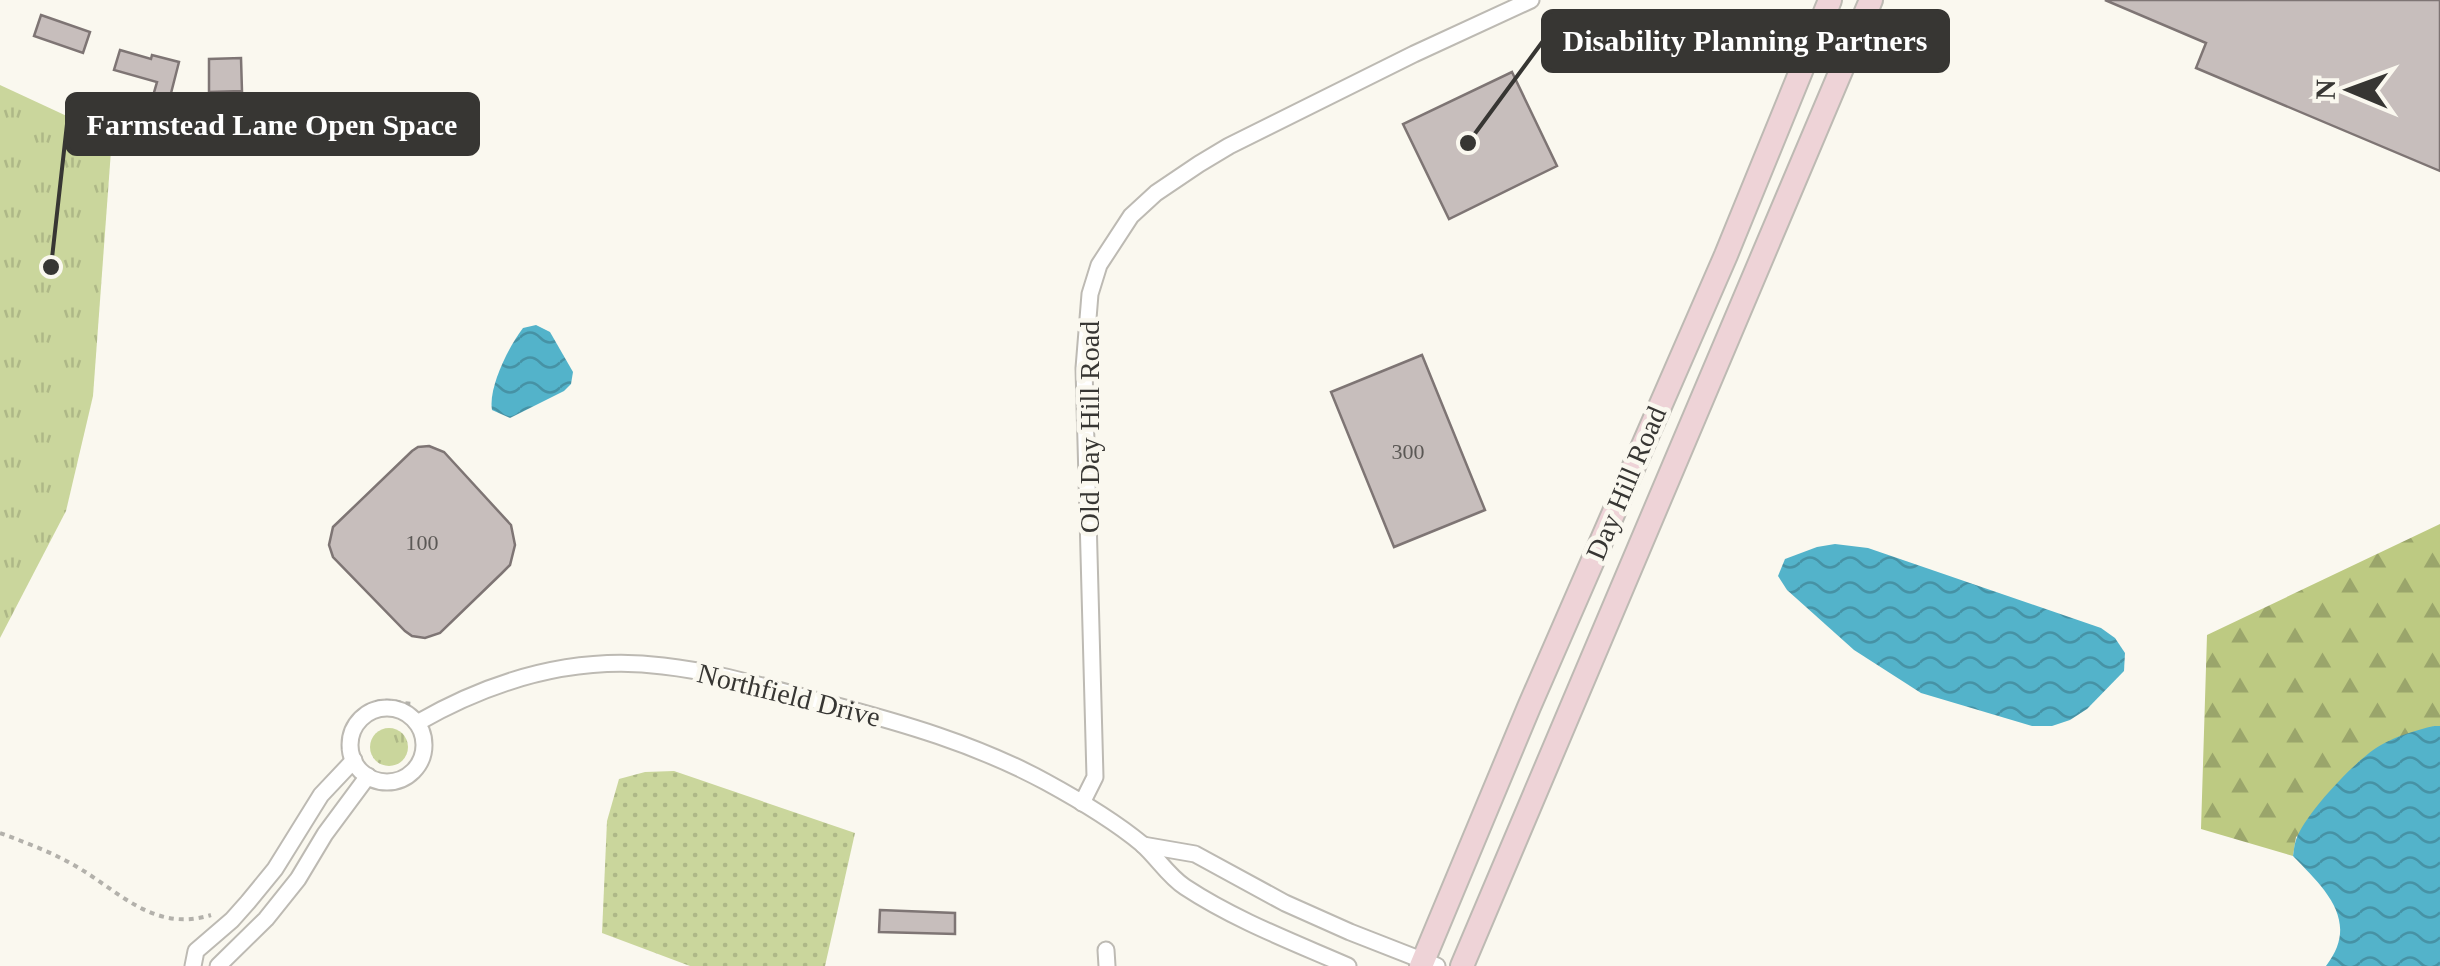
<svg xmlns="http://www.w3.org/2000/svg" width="2440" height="966" font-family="Georgia,serif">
  <defs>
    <pattern id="grass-dots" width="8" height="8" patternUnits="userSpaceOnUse" patternTransform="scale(2.5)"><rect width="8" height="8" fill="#cad69c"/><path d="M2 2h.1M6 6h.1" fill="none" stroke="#aeb887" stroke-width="1.8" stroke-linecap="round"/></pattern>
    <pattern id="forest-firs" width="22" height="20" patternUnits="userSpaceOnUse" patternTransform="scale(2.5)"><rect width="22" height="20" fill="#bdca82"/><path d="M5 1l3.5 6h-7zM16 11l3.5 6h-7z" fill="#9aa56b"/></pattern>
    <pattern id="park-tufts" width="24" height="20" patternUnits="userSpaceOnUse" patternTransform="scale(2.5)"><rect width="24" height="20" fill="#cad69c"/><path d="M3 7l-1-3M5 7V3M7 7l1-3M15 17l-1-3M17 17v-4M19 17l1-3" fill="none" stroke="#aeb887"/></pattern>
    <pattern id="water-waves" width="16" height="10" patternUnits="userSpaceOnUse" patternTransform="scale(2.5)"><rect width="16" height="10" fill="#53b3ca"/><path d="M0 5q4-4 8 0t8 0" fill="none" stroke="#4692a5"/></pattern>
  </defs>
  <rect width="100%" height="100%" fill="#faf8ef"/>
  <!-- grass -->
  <path fill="url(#grass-dots)" d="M674,771L855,833L825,966H690L602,933L607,821L619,779L645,772Z"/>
  <!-- forest -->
  <path fill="url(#forest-firs)" d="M2440,524V726H2434L2296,837L2293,856L2201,829L2207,635Z"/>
  <!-- park -->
  <g fill="url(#park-tufts)">
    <path d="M0,85L112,137L93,396L66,511L0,638Z"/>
    <circle cx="389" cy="747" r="19"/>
  </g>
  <!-- water -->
  <g fill="url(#water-waves)">
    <path d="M536,325L550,332L573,372L571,384L564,391L510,418L492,410C488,388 509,346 523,328Z"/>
    <path d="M1835,544L1868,548L2101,628L2115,638L2125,653L2124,671L2087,709L2070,720L2052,726H2032L1921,693L1854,650L1787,590L1778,576L1785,559L1817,547Z"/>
    <path d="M2434,726H2440V966H2326C2361,921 2324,888 2293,856C2294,851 2294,845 2296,840C2304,815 2357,758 2381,745C2397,736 2416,730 2434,726Z"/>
  </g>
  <!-- building -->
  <g fill="#c7bebc" stroke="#7e7574" stroke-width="2.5">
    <path d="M2105,0H2440V171L2196,68L2206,43Z"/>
    <path d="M41,15L90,32L83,53L34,36Z"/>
    <path d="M120,50L151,59L152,55L179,62L169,101L153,96L157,82L114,70Z"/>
    <path d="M241,58L242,91L209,92V59Z"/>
    <path d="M1512,72L1557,166L1449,219L1403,124Z"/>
    <path d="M1422,355L1485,510L1394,547L1331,392Z"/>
    <path d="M429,446L444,452L511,525L515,545L510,565L502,573L440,633L425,638L412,636L405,631L333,557L329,545L333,527L412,451L418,447Z"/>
    <path d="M880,910L955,913V934L879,932Z"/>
  </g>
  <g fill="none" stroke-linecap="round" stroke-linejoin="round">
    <defs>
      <g id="street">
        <circle cx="387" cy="745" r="37"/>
        <path d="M417,723C492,680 576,655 663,666C718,672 772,689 826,703C902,723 976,744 1046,782C1079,800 1113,820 1142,844C1157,857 1168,876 1185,887C1235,920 1293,942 1348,966"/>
        <path d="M1082,803L1095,777L1084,368L1090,294L1099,265L1131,216L1156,193L1199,164L1229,146L1414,54L1531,0"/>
        <path d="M1143,845L1195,854L1285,903L1350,932L1437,966"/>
        <path d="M1106,950L1107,966"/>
        <path d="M193,966L196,951L232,920L248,902L275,869L321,795L354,760"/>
        <path d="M218,966L266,919L298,879L325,834L368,776"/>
      </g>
      <g id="secondary">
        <path d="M1421,966L1529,707L1726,255L1830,0"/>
        <path d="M1462,966L1871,0"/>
      </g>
    </defs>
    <!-- street casing -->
    <use href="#street" stroke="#bdbab3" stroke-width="19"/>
    <!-- secondary casing -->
    <use href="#secondary" stroke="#bdbab3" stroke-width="26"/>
    <!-- path -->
    <g stroke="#b3b1ab" stroke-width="4" stroke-dasharray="5 5" stroke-linecap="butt">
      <path d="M343,749C346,727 357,705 382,701C393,700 405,704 415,704"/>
      <path d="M0,833C24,842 49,851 72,864C119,890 152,933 211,915"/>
    </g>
    <!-- street -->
    <use href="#street" stroke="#fff" stroke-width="15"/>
    <!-- secondary -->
    <use href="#secondary" stroke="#eed3d7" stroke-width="22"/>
  </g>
  <g text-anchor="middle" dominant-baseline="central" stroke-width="9" stroke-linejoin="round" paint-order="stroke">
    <!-- number labels -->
    <g font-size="22" fill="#5b5855">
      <text x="1408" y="451">300</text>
      <text x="422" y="542">100</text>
    </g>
    <!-- street labels -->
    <g font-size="28" fill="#373633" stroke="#faf8ef">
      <text transform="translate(1089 427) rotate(-90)">Old Day Hill Road</text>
      <text transform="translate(1626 483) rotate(-67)">Day Hill Road</text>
      <text transform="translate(789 695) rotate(14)">Northfield Drive</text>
    </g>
  </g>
  <!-- callouts -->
  <path fill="none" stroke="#373633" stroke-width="4" d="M1468 143L1543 41M51 267L67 124"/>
  <g fill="#373633" stroke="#faf8ef" stroke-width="4">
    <circle cx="1468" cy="143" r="10"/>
    <circle cx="51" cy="267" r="10"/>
  </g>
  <g fill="#373633" stroke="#373633" stroke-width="4">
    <rect x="1543" y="11" width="405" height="60" rx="10"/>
    <rect x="67" y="94" width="411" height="60" rx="10"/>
  </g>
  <g font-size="30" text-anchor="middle" font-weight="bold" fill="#fff">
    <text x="1745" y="51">Disability Planning Partners</text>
    <text x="272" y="135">Farmstead Lane Open Space</text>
  </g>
  <!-- north arrow -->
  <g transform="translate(2350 90) rotate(271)" stroke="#faf8ef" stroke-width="8" paint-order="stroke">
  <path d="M0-8L18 38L0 25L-18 38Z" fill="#373633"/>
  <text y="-15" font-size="28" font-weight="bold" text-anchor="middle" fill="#373633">N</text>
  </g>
</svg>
